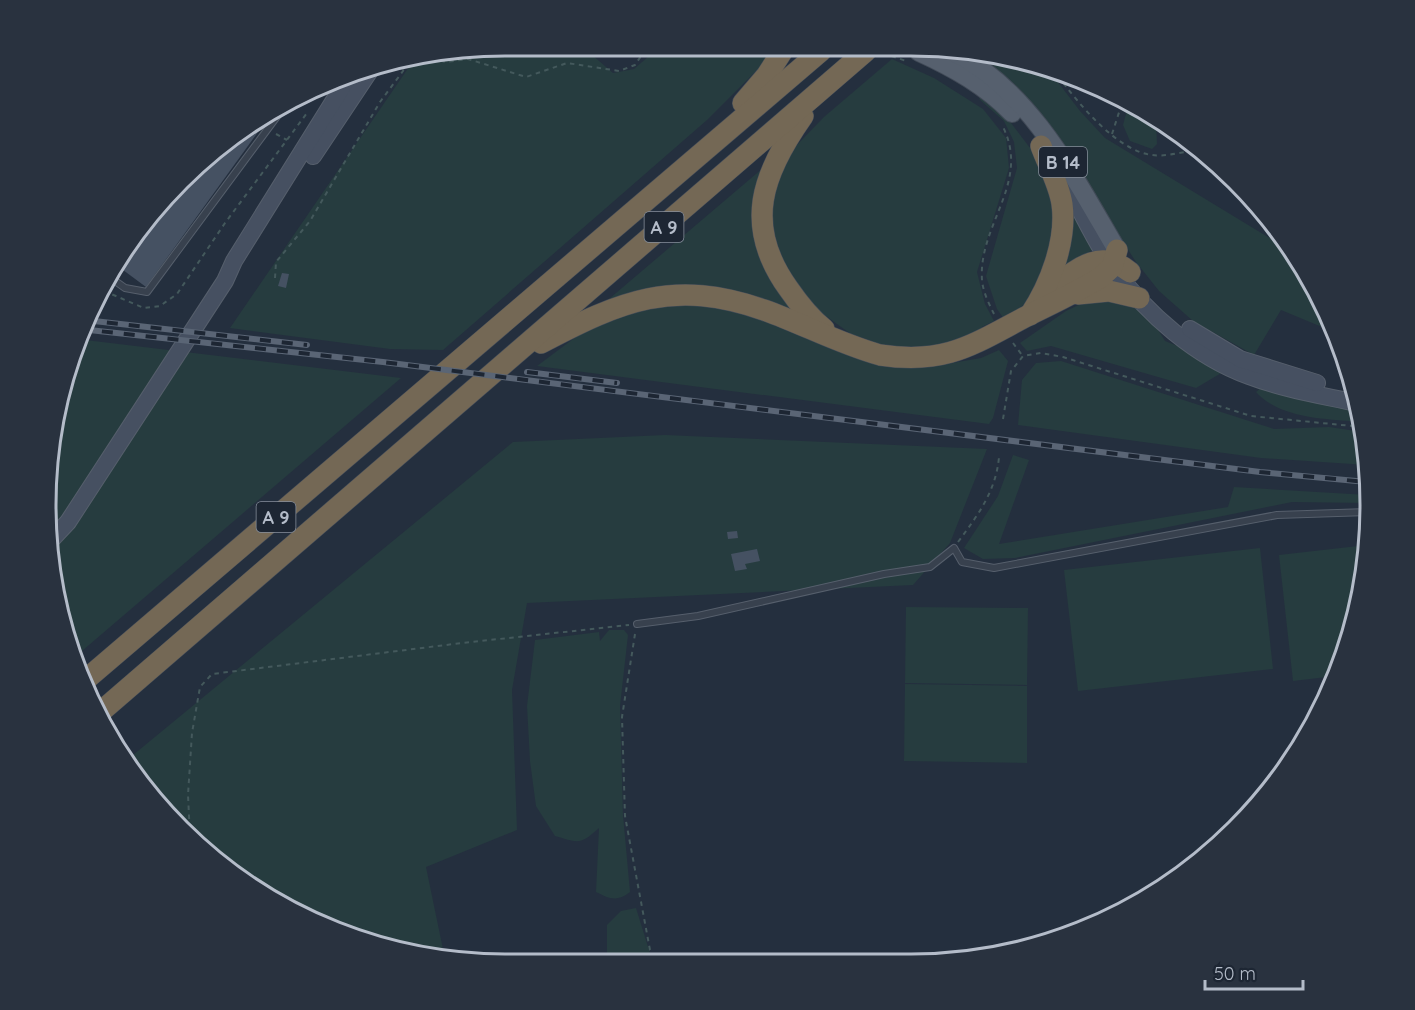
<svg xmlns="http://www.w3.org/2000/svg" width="1415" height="1010" font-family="Quicksand,sans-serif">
  <rect width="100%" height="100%" fill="#242f3e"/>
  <!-- green -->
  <g fill="#263c3f">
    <path d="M510,45L591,54L613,73L634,69L649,56L696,48L771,50L764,63L707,120L443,350L390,349L230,328L411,64L413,57Z"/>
    <path d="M969,53L1000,54L1051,73L1080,111L1105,138L1273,240L1287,245L1308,275L1334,332L1281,310L1254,355L1193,321L1159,291L1136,262L1052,131L1005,77Z"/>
    <path d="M892,59L934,78L983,109L1006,138L1009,168L977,272L985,304L994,321L982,327V331L937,346L908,348L880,344L851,334L809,304L780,264L768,204L780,169L797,145L824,117Z"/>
    <path d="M981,97L1008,119L1040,161L1056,216L1050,263L1025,304L1004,319L997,309L986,276L1017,168L1014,142L1004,121L979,99Z"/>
    <path d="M1129,103L1140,107L1156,120L1157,144L1152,149L1130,141L1123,125Z"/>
    <path d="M763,168L753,211L802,318L770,304L609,299Z"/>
    <path d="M1063,183L1095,248L1052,279Z"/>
    <path d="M1093,298L1135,305L1153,322L1165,341L1185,349L1223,372L1196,388L1051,346L1027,351L1020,343L1066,311Z"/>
    <path d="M668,299L729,305L896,366H935L981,358L999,350L1008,361L993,418L989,424L537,366L597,321Z"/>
    <path d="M77,339L401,378L75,657L54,594L49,445Z"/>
    <path d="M1061,361L1274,429L1329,427L1363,432L1367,465L1261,458L1018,425L1022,380L1036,363Z"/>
    <path d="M1263,386L1358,409L1361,422C1327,419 1280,419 1256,392Z"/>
    <path d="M665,435L987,449L950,543L913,585L527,603L512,690L517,830L426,867L445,959L386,949L302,918L225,870L159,809L127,760L513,442Z"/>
    <path d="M1013,455L1029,460L999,544L1228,507L1234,487L1368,495V503L1292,502L1015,558L983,559L964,548L998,496Z"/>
    <path d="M1367,545L1354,624L1335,676L1293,681L1279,555Z"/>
    <path d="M1260,548L1273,669L1078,691L1064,570Z"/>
    <path d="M906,607L1028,608L1027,685L905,683Z"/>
    <path d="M609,630H624L628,635L620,706L623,815L630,892C617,902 610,899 596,892L599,828C580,845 579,843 555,836L536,806L530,761L527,706L535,640L599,632L600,641Z"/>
    <path d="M905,684L1027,686V763L904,761Z"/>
    <path d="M636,908L653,963H607V925L621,911Z"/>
  </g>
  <!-- building -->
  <g fill="#455162">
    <path d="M261,117L266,121L146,287L119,267L159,202L250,122Z"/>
    <path d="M282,273L289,274L286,288L278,286Z"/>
    <path d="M737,531L738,538L728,539L727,532Z"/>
    <path d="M757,549L760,561L745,564L747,569L735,571L731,554Z"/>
  </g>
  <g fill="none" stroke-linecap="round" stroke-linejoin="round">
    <defs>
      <g id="service">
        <path d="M111,278L125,288L147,292L284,107"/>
        <path d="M637,624L698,616L884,574L930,567L954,548L962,562L994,568L1277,515L1368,512"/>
      </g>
      <g id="secondary">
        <path d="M313,156L373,66"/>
        <path d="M1056,169C1078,201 1093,240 1114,269C1147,314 1196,357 1249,376C1283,389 1320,395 1356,403"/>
        <path d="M1190,329L1240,359L1317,383"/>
        <path d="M52,539L68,522L225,281L234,261L348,78"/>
      </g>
      <g id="primary">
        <path d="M919,52C954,68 986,86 1012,113"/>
        <path d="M955,53C1032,92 1075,179 1117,250"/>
      </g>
      <g id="motorway">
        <path d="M743,103L767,75L783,50"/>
        <path d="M803,116C762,174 743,225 788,288C799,304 809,317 824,329"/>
        <path d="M1078,294L1109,291L1139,298"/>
        <path d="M1043,296C1071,275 1096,244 1130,272"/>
        <path d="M1030,315C1050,285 1067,241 1062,204C1059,184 1048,165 1041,146"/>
        <path d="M541,343C621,301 673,278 764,310C803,324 840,344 880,355C948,365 973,344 1031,314C1054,303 1078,291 1100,278L1112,267L1117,250"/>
        <path d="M83,682L821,51"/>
        <path d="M97,715L866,51"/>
      </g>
    </defs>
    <!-- service casing -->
    <use href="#service" stroke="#565f6c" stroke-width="8"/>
    <!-- secondary casing -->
    <use href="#secondary" stroke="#565f6c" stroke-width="18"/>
    <!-- primary casing -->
    <use href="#primary" stroke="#414a57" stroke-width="20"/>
    <!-- motorway casing -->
    <use href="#motorway" stroke="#434c59" stroke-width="22"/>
    <!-- path -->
    <g stroke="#44595c" stroke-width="2" stroke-dasharray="4.5 4.5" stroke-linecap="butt">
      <path d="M563,46L632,55L675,48"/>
      <path d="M883,53L906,61"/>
      <path d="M423,56L446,62L468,59L526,77L567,63L619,71L635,65L643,53"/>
      <path d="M1058,76C1078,103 1117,151 1152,155C1165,157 1181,152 1194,151"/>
      <path d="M1171,132L1177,137"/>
      <path d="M276,134L287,140"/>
      <path d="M1112,134L1123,100"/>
      <path d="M275,278L276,262L310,221L380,102L403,71L407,58"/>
      <path d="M104,291L144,308L160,306L177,294L225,223L307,113"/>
      <path d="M994,314C989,304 983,292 982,280C978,224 1032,182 1002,125"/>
      <path d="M1013,343L1022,355"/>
      <path d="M1003,419L1011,371L1023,356L1041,353L1063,357L1251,416L1362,427"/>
      <path d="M958,542C978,515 996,491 999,457"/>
      <path d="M635,634L622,717L625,816L650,950L659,963"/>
      <path d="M190,837L188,795L192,733L200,687L212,674L462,643L629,625"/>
    </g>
    <!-- service -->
    <use href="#service" stroke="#38414e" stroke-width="6"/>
    <!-- secondary -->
    <use href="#secondary" stroke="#465061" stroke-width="16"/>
    <!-- primary -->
    <use href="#primary" stroke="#56606e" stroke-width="18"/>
    <!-- motorway -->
    <use href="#motorway" stroke="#746855" stroke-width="21"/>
    <defs>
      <g id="rail">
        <path d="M85,320L307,345"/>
        <path d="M80,329L383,362L1260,472L1367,482"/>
        <path d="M527,372L617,383"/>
      </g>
    </defs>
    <!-- rail casing -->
    <use href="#rail" stroke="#5a6575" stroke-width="6"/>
    <!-- rail -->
    <use href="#rail" stroke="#1d2633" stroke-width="4" stroke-dasharray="11" stroke-linecap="butt"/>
  </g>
  <g text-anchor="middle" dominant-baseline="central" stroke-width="4.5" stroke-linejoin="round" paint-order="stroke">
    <!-- shield labels -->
    <g fill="#1d2633" stroke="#878f9c" stroke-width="1.5">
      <rect x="1039" y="147" width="48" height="30" rx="4.5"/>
      <rect x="644.5" y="212" width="39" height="30" rx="4.5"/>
      <rect x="256.5" y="502" width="39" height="30" rx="4.5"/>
    </g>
    <g font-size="18" font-weight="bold" fill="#b4bcc9">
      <text x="1063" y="162">B 14</text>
      <text x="664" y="227">A 9</text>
      <text x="276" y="517">A 9</text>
    </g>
  </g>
  <!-- crop -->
  <path d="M0 0H1415V1010H0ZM505 56H911A449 449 0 0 1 1360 505V505A449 449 0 0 1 911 954H505A449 449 0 0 1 56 505V505A449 449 0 0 1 505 56Z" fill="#29323f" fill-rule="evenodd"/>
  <path fill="none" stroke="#b4bcc9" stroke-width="3" d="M505 56H911A449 449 0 0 1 1360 505V505A449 449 0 0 1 911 954H505A449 449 0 0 1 56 505V505A449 449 0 0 1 505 56Z"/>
  <!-- scale -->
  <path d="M1205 980v9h98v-9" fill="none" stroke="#b4bcc9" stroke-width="3"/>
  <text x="1214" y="980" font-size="18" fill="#b4bcc9" stroke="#1d2633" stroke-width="4.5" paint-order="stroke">50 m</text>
</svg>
